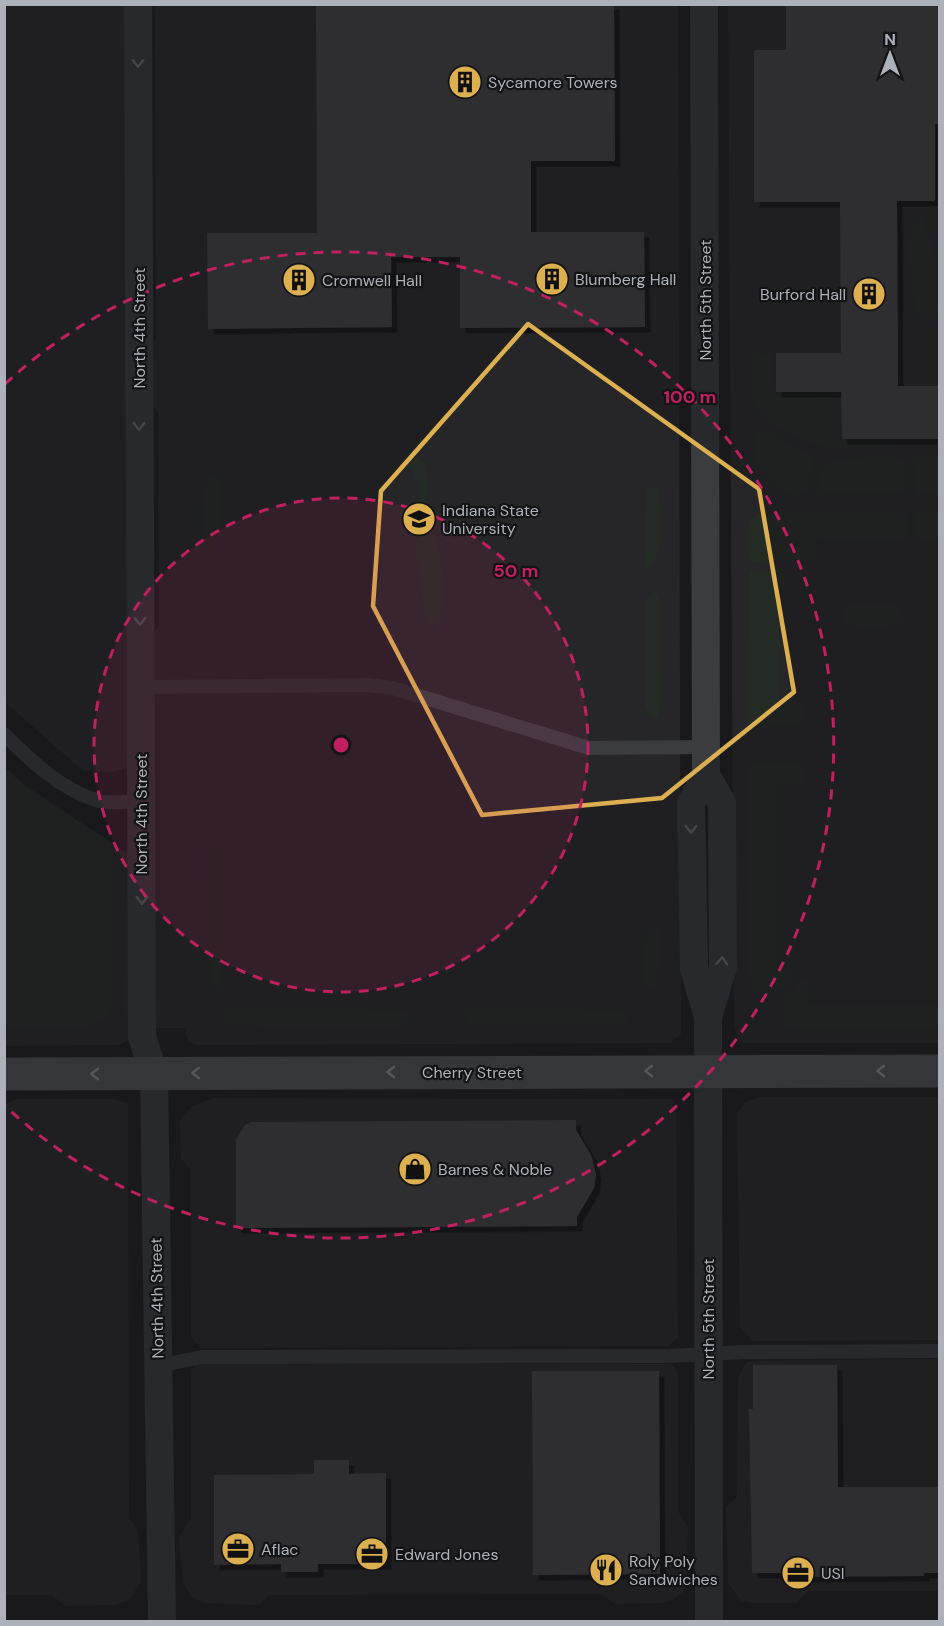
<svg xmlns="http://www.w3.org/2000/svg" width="944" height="1626" font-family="'DM Sans',sans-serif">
  <defs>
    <filter id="shadow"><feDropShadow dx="5.5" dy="5.5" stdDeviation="0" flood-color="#0009"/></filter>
  </defs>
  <rect width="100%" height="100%" fill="#19191b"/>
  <!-- built -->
  <g fill="#262628">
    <path d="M5,5H128L132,767L111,772L83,771L5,702Z"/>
    <path d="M155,5H678L681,1034L670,1043L196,1045L188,1041L184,1028H152L148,638L159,626L158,412L148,399V349L156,339Z"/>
    <path d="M728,5H939V1043H743L737,1037L734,1024Z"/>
    <path d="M4,766L23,784L128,854L129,1039L120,1045L5,1046Z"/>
    <path d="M760,1097H939V1340L752,1341L740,1326L737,1114L745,1102Z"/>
    <path d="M214,1098L672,1099L676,1109L678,1337L668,1346L201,1348L191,1337L190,1169L181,1159L180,1121L183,1115L193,1106Z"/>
    <path d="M16,1099H114L127,1103L128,1107L129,1518L138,1530L141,1582L129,1600L116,1605L65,1606L52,1595H5L4,1105Z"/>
    <path d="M939,1359V1591H808L796,1603H752L741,1601L728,1583L726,1507L737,1497L738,1379L744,1366L748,1361Z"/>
    <path d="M197,1364H671L676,1368L678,1376V1511L688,1527L687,1581L683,1592L671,1601L662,1603L615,1604L602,1594L269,1595L259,1605L203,1603L192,1597L183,1583L179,1537L191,1518V1370Z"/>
  </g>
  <!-- green -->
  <g fill="#242b25">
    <path d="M922,215L935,256L938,312L928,324L915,310L908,251L912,226Z"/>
    <path d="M831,350H838L840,440H893L894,444C878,446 860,449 844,449C814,447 766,430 754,400C750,388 753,367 753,354H774L775,394L831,395Z"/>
    <path d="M759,432H771L810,456L812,463L808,492L800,495L784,494L778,489L754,457V434Z"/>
    <path d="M892,454L905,462L906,494H823L817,488L820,471L830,461Z"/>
    <path d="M412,455L425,463L427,506L418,502L417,482L411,468L399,462L395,456Z"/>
    <path d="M924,455L939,457V494H916L915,461Z"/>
    <path d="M210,474L219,477L221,492L218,549L211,555C197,535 200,496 210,474Z"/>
    <path d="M647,486L658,489C661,518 667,549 647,573L645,563Z"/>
    <path d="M760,513H907L906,540L816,539V560L749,562C748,543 742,522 760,513Z"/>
    <path d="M917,513H939V565L938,540H917Z"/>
    <path d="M422,523L436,533C442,566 451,598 436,630L424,616L416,543Z"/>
    <path d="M749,571H780L779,702H805V720L797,725L750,726L748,721Z"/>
    <path d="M655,591L663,606L659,718L651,717L645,705L646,597Z"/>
    <path d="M851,605H898L903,617C893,632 852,631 842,619L843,609Z"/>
    <path d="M791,762L805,769V785H777V968L795,969L794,977L775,994L755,992L748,977L749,763Z"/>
    <path d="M5,768L22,785L112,843V1004C106,1018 100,1024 85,1028H5Z"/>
    <path d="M211,843L222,847V989L215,992L211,978L204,851Z"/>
    <path d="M124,853L131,863L133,1033L127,1036L124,996Z"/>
    <path d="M655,922L662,930L657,986L650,990C635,973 643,940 655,922Z"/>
    <path d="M801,981H808L809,1006H939V1029H793L785,1026L783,1002Z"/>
    <path d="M246,1006L406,1010L409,1021L405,1027H262L221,1022L224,1010Z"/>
    <path d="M466,1006L612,1010L623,1011L628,1020L625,1026L487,1025L469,1022L463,1012Z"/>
  </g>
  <!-- building -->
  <g fill="#47474b" filter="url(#shadow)">
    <path d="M316,4H614L615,161H531V232H644L645,327L460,328V257H391L392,327L208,329L207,233H317Z"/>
    <path d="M786,4H939V124H935V201H897L898,386H939V439H842L841,392H776V353H841L840,202H754V50H786Z"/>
    <path d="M576,1120V1130L591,1155L596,1174L594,1188L577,1217V1226L236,1228V1139L245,1125L251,1122Z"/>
    <path d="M753,1365H837L838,1487H939V1573H924V1576L790,1577V1573H752L749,1409H753Z"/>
    <path d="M532,1371H659L660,1574L533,1575Z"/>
    <path d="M314,1460H349V1474L386,1473V1564H318V1572H281V1564L214,1565V1475L314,1474Z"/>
  </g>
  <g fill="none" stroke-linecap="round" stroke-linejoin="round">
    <!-- service -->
    <g stroke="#3b3c40" stroke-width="14">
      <path d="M141,687L368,685L393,688L589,748L706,747"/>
      <path d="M4,734C31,761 61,790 99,801C112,804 128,801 141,801"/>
      <path d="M158,1366L202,1357L670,1356L746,1352L940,1351"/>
    </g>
    <!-- minor -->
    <g stroke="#3b3c40" stroke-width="28">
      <path d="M138,4L142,1037L154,1074L162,1622"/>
      <path d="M704,4L706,775L691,803L694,969L708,1017L709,1622"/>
      <path d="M706,775L722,803L723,967L708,1017"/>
    </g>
    <!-- primary -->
    <path stroke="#57595e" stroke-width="33" d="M4,1074L940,1071"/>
  </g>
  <!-- one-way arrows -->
  <defs><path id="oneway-chevron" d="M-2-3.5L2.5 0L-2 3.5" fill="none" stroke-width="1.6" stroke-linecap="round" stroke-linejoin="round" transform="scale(1.5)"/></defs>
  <g stroke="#7a7c83">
    <use href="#oneway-chevron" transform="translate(138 63) rotate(90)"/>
    <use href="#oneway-chevron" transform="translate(139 426) rotate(90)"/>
    <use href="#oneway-chevron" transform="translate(140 621) rotate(90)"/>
    <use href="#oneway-chevron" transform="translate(691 829) rotate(89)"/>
    <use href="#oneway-chevron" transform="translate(142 900) rotate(90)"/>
    <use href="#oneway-chevron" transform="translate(722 961) rotate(-87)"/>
  </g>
  <g stroke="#9c9fa7">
    <use href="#oneway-chevron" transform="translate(649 1071) rotate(180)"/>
    <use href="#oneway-chevron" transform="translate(881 1071) rotate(180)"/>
    <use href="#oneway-chevron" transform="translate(391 1072) rotate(180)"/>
    <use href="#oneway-chevron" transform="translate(196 1073) rotate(180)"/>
    <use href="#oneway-chevron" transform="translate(95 1074) rotate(180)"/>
  </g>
  <!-- marked area -->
  <path d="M0 0H944V1626H0ZM528,324L759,489L794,692L662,798L482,815L373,606L381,491Z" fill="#19191b" fill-opacity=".55" fill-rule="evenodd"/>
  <path fill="none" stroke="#dcb051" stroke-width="4.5" stroke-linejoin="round" d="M528,324L759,489L794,692L662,798L482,815L373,606L381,491Z"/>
  <!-- distance rings -->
  <circle cx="341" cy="745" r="247" fill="#c12060" fill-opacity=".12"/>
  <g fill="none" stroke="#c12060" stroke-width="3" stroke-dasharray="10 8">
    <circle cx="341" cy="745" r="247"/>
    <path d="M5 384A493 493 0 1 1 5 1106"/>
  </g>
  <!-- icons -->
  <defs>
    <symbol id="building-disc" viewBox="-11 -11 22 22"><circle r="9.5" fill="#dcb051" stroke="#141416"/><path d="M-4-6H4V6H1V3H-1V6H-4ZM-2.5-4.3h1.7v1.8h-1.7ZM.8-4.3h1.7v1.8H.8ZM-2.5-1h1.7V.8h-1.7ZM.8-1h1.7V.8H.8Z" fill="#111"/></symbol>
    <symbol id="university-disc" viewBox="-11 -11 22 22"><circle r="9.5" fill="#dcb051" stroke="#141416"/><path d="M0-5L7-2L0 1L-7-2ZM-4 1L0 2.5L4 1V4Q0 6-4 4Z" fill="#111"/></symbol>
    <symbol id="shop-disc" viewBox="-11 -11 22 22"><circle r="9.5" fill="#dcb051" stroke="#141416"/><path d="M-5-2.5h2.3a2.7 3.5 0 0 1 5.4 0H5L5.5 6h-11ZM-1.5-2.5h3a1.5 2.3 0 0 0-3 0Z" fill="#111"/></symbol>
    <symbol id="office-disc" viewBox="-11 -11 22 22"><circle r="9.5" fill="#dcb051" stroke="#141416"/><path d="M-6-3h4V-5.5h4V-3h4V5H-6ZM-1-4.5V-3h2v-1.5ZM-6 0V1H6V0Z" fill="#111"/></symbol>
    <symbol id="restaurant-disc" viewBox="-11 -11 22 22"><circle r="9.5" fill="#dcb051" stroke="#141416"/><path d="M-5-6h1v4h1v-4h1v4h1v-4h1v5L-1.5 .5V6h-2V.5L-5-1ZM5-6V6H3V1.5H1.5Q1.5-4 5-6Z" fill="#111"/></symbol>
  </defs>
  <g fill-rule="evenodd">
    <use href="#building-disc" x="446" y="63" width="38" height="38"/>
    <use href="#building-disc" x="533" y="260" width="38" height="38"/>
    <use href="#building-disc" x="280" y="261" width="38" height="38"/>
    <use href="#building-disc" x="850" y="275" width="38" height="38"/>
    <use href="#university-disc" x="400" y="500" width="38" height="38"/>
    <use href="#shop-disc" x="396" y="1150" width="38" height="38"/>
    <use href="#office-disc" x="219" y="1530" width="38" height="38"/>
    <use href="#office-disc" x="353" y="1535" width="38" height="38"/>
    <use href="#restaurant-disc" x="587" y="1551" width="38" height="38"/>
    <use href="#office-disc" x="779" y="1554" width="38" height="38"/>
  </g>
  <g text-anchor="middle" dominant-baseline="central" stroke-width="4.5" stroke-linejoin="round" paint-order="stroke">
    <!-- poi labels -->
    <g font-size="16" fill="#adb1b9" stroke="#141416" text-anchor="start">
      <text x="488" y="82">Sycamore Towers</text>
      <text x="575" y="279">Blumberg Hall</text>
      <text x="322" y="280">Cromwell Hall</text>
      <text x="846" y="294" text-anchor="end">Burford Hall</text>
      <text x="442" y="510">Indiana State<tspan x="442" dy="18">University</tspan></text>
      <text x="438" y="1169">Barnes &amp; Noble</text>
      <text x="261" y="1549">Aflac</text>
      <text x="395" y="1554">Edward Jones</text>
      <text x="629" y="1561">Roly Poly<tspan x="629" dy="18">Sandwiches</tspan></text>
      <text x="821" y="1573">USI</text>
    </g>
    <!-- street labels -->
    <g font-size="16" fill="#adb1b9" stroke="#141416">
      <text transform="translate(705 300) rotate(-90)">North 5th Street</text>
      <text transform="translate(139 328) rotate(-90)">North 4th Street</text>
      <text transform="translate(141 814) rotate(-90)">North 4th Street</text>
      <text x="472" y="1072">Cherry Street</text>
      <text transform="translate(157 1298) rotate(-91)">North 4th Street</text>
      <text transform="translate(708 1319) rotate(-90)">North 5th Street</text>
    </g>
  </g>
  <circle cx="341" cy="745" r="9" fill="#c12060" stroke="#141416" stroke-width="3"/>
  <g font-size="18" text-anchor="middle" font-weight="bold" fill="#c12060" stroke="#141416" stroke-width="4.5" stroke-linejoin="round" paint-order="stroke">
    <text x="690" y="403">100 m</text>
    <text x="516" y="577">50 m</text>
  </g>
  <!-- border -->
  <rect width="944" height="1626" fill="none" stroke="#adb1b9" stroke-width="12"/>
  <!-- north arrow -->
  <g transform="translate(890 54)" stroke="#141416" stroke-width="4.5" paint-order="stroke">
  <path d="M0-4.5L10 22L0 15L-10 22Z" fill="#adb1b9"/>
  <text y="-9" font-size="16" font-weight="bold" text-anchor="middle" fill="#adb1b9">N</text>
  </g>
</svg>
